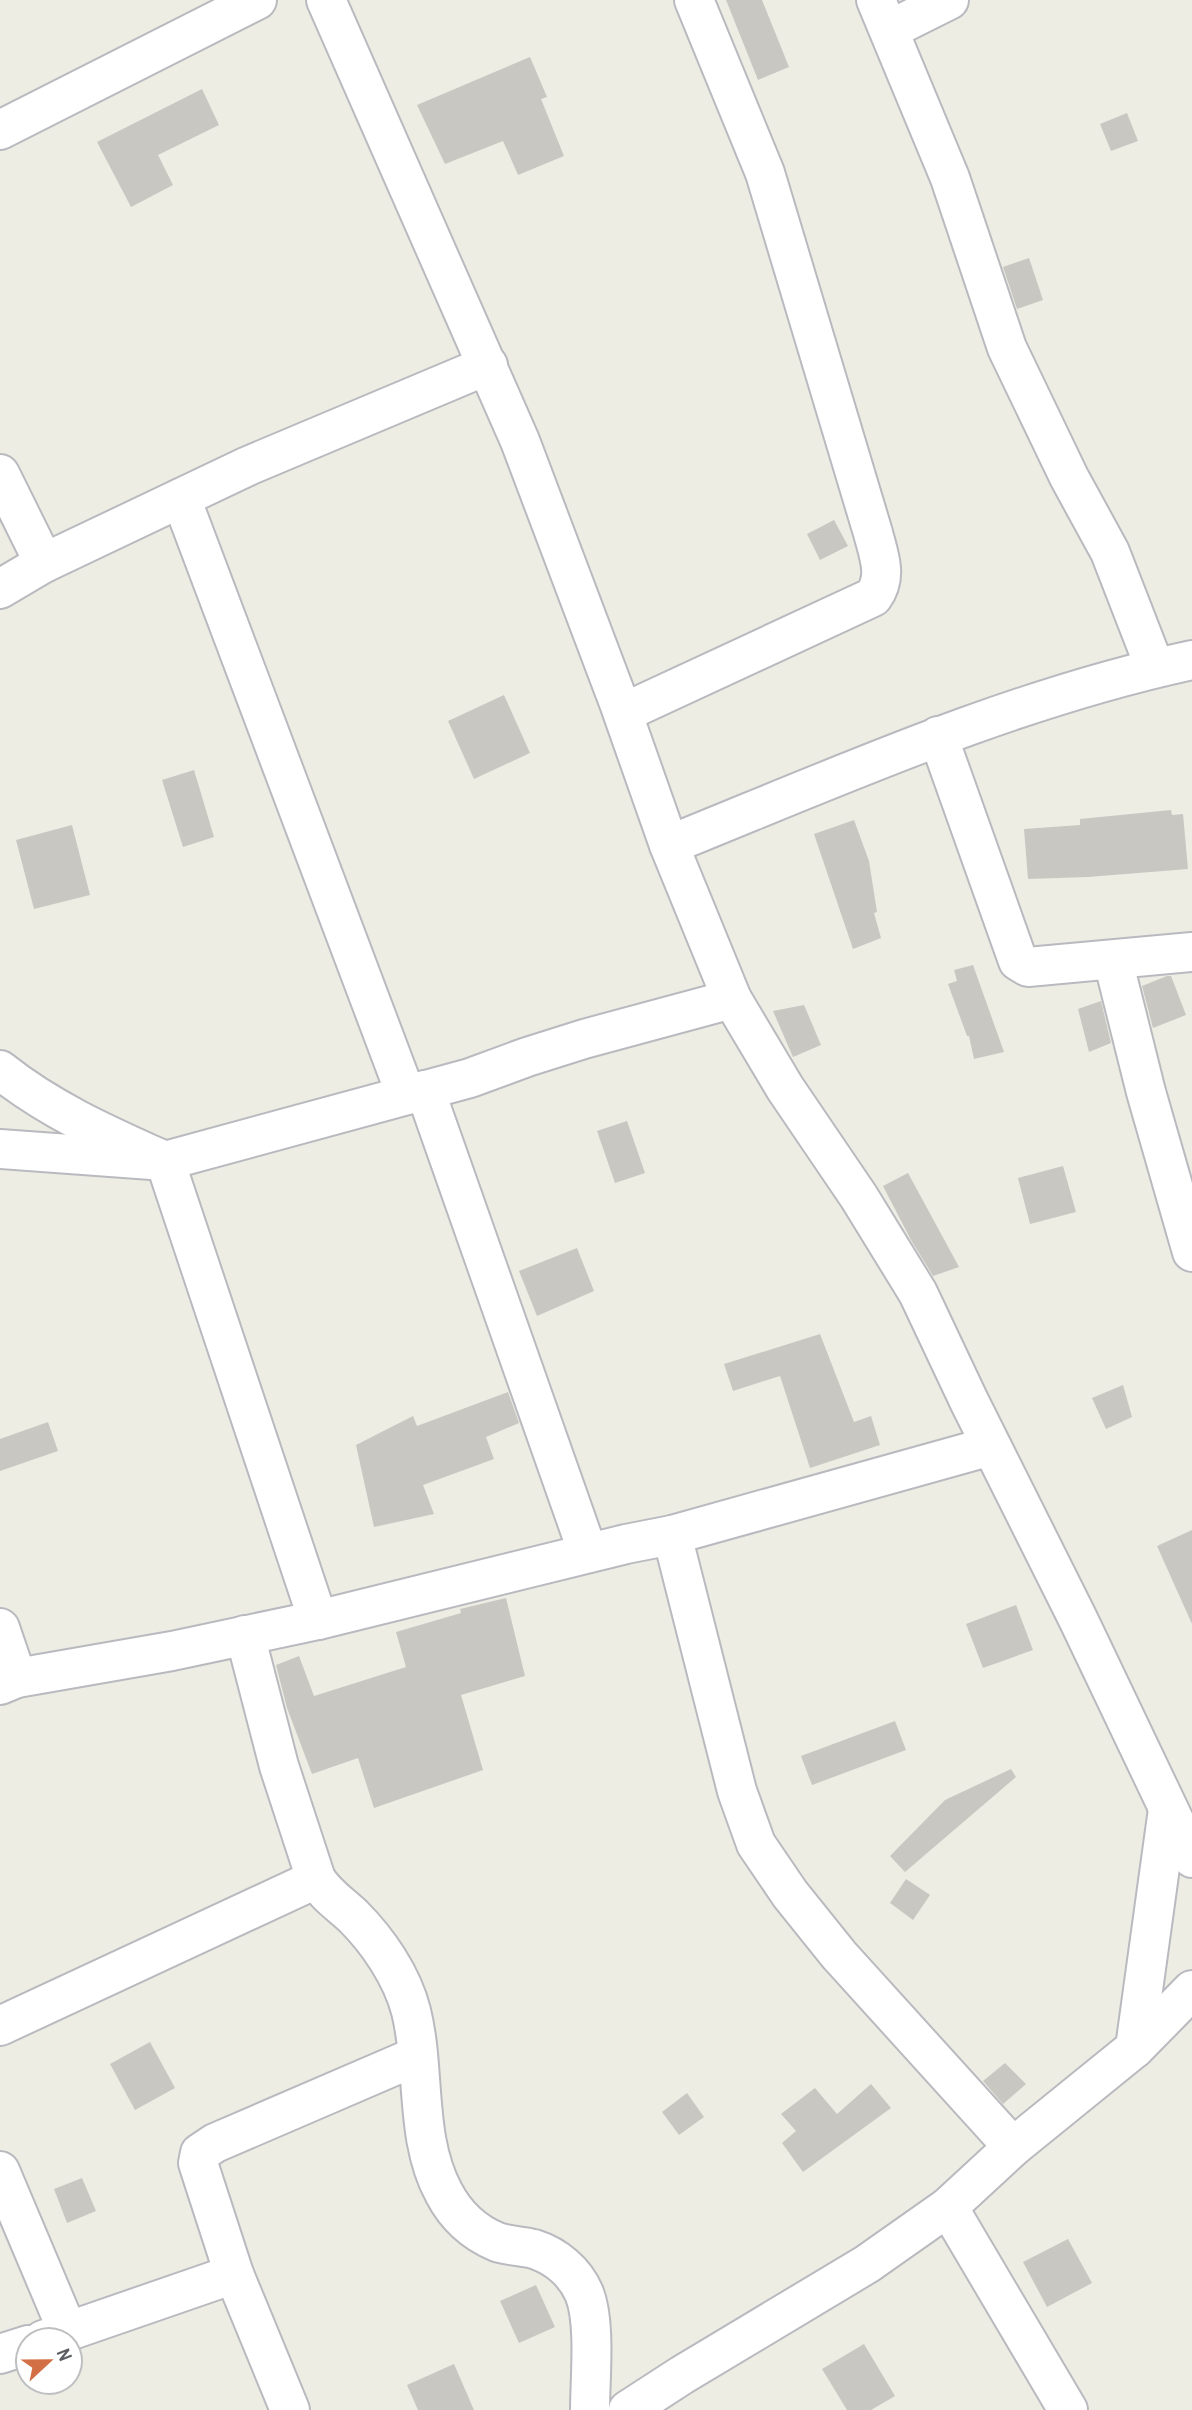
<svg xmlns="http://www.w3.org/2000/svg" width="1192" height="2410" font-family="'Archivo Narrow',sans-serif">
  <rect width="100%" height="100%" fill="#edede4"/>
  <!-- building -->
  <g fill="#c8c7c1">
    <path d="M726,0H762L789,67L758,80Z"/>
    <path d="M530,57L547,97L541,99L564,156L518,175L503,141L445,164L417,105Z"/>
    <path d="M202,89L219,125L158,155L173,185L131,207L97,142Z"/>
    <path d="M1127,113L1138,141L1111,151L1100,124Z"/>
    <path d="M1029,258L1043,300L1017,309L1003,267Z"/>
    <path d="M834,520L848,546L820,560L807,534Z"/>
    <path d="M504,695L530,753L474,779L448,721Z"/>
    <path d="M194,770L214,837L183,847L162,780Z"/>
    <path d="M1171,810L1172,815L1183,814L1188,869L1088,877L1028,879L1024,829L1080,825V819Z"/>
    <path d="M854,820L869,861L877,912L874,913L881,938L853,949L814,834Z"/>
    <path d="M72,825L90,895L34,909L16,840Z"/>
    <path d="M973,965L1004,1052L974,1059L969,1036H967L948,984L957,981L954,970Z"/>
    <path d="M1167,976H1171L1186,1015L1153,1028L1142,986Z"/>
    <path d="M1101,1001L1111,1043L1089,1052L1078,1009Z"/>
    <path d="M804,1005L821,1045L793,1057L773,1011Z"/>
    <path d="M627,1121L645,1173L615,1183L597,1131Z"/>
    <path d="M1063,1166L1076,1212L1030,1224L1018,1178Z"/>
    <path d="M908,1173L959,1267L933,1276L911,1240L883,1186Z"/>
    <path d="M577,1248L594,1291L537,1316L519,1271Z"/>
    <path d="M820,1334L854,1422L871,1416L880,1445L810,1468L780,1376L733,1391L724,1364Z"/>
    <path d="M1123,1385L1132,1417L1106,1429L1092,1398Z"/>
    <path d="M508,1392L519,1423L486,1437L494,1459L423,1485L434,1514L374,1527L356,1445L413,1416L417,1426Z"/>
    <path d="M48,1422L58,1451L0,1471V1439Z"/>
    <path d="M1192,1530V1624L1157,1546Z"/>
    <path d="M506,1598L525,1676L461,1695L483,1770L374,1808L358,1758L312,1774L287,1708L276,1665L299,1656L314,1696L406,1667L396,1632L461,1613L460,1609Z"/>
    <path d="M1016,1605L1033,1650L983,1668L966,1624Z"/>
    <path d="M895,1721L906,1750L812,1785L801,1756Z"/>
    <path d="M1011,1769L1016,1777L905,1872L890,1856L945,1800Z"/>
    <path d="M906,1879L930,1895L913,1920L890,1903Z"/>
    <path d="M150,2042L175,2088L135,2110L110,2064Z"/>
    <path d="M1005,2063L1026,2084L1003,2104L983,2081Z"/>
    <path d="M871,2084L891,2108L803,2172L782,2143L796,2131L781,2114L815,2088L837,2114Z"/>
    <path d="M687,2093L704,2117L679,2135L662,2112Z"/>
    <path d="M82,2178L96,2211L67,2223L54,2189Z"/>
    <path d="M1068,2239L1092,2283L1047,2307L1023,2262Z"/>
    <path d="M536,2285L555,2327L519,2343L500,2301Z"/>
    <path d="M864,2344L895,2396L871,2410H847L822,2369Z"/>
    <path d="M454,2364L474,2410H418L407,2385Z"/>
  </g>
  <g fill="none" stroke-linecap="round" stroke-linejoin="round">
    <defs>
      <g id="minor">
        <path d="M326,0L520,441L619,703L669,845L732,999L785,1088L859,1197L918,1293L969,1401L1078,1619L1192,1858"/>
        <path d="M876,0L950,178L1007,348L1069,477L1110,552L1155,668"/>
        <path d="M889,30L949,0"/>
        <path d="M0,130L257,0"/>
        <path d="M0,474L44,563"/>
        <path d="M181,498L406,1095"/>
        <path d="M0,589L44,563L248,466L488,365"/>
        <path d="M623,713L873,597C888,577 879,556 873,533L765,173L694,0"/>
        <path d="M938,736L1018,961L1028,967L1192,952"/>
        <path d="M669,845C840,776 1011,699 1192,660"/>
        <path d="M1113,960L1146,1092L1192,1252"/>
        <path d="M0,1070C50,1110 107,1135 165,1161L318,1620"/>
        <path d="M425,1090L588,1553"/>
        <path d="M0,1149L165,1161L470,1078L527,1057L584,1039L732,999"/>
        <path d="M672,1535L737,1791L756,1844L790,1894L839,1955L1013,2147"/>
        <path d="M0,1628L17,1678"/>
        <path d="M245,1635L279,1766L316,1879C326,1895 339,1903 353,1916C378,1941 402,1976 411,2011C426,2070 414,2138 444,2193C456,2216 473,2232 497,2242C509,2246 522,2246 534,2249C556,2256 575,2272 584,2293C596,2322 590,2378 590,2410"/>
        <path d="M0,1685L17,1678L172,1651L318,1620L626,1544L672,1535L991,1446"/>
        <path d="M0,2026L316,1879"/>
        <path d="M1135,2048L1168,1809"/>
        <path d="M0,2171L68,2332"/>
        <path d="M948,2207L1068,2410"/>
        <path d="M43,2340L234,2274"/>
        <path d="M0,2354L28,2345"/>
        <path d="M290,2410L234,2274L198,2163L200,2153L215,2143L417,2056"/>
        <path d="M628,2410L682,2375L867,2264L948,2207L1013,2147L1135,2048L1192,1990"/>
      </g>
    </defs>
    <!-- minor casing -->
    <use href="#minor" stroke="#b9babf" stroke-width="42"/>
    <!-- minor -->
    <use href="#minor" stroke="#fff" stroke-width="38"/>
  </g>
  <!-- north arrow -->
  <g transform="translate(49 2361) rotate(68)"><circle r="33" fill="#ffffff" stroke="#bebfc1" stroke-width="2"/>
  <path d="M0-5L12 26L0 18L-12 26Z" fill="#d36f44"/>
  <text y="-10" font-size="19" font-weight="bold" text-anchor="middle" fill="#5c5e63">N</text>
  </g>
</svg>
